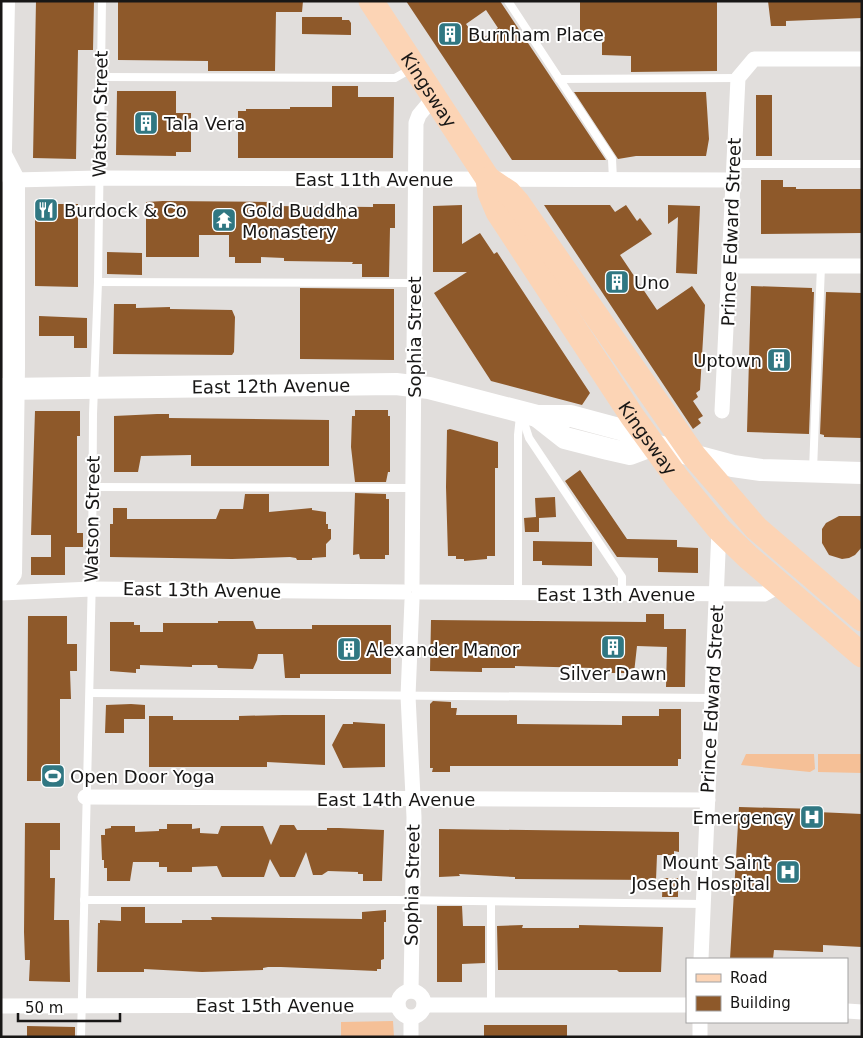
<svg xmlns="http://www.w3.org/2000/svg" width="863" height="1038" font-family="'DejaVu Sans',sans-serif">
  <rect width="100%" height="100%" fill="#e1dedc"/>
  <!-- green -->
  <g fill="#f5c097">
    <path d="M746,754H814L815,769L810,772L741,765Z"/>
    <path d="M818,754H862V773L818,772Z"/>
    <path d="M393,1021L394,1037H341V1022Z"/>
  </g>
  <!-- building -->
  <g fill="#8e592a" fill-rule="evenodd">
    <path d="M36,1H94L93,50H78L76,159L33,158Z"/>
    <path d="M118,1H303L302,12H276L275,71H208V61L118,60Z"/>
    <path d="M406,1H500L606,160H512ZM486,10L498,28L478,41L466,24Z"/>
    <path d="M580,1H717V71L631,72V56L602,55V32H580Z"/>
    <path d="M768,1H862V18L786,21V26H771Z"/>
    <path d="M302,17H342V20H349L351,23V35L302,34Z"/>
    <path d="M332,86H358V97H394L393,158H238V111H246V109H290V107H332Z"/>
    <path d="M117,91H176V113H191V152H176V156L116,155Z"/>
    <path d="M574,92H706L709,139L706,156H636L618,159Z"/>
    <rect x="756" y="95" width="16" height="61"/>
    <path d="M761,180H783V187H796V189H862V233L761,234Z"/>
    <path d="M163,201L271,202V206L373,207V204H395V228H390L389,277H362V264H352L353,262L284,261V258L261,257V263H235V257H229V235H199V257H146V202Z"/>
    <path d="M35,204H78V287L35,286Z"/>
    <path d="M462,205V244L480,233L494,254L497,252L590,393L582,405L491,381L434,293L467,272H433V206Z"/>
    <path d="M544,205H610L615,212L626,205L637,221L640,218L652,234L620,255L657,310L692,286L705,305L700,390L696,393L698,397L693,401L703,416L698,419L701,423L693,429Z"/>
    <path d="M668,205L700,206L697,274L676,273L678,217L668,224Z"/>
    <path d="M107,252L142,253V275L107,274Z"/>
    <path d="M751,286L812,288V292H814L809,434L747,432Z"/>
    <path d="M300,288L394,289V360L300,359Z"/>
    <path d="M826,292L862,293V438L824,437V435L820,434Z"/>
    <path d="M114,304H136V308L170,307V309L232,310L235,317L234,352L232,355L113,354Z"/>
    <path d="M39,316L87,318V348H74V336H39Z"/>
    <path d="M355,410H388V416H390V472H388L386,482H355L351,447L352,416H355Z"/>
    <path d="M35,411H80V436H77V533H83V547H65V575H31V557H51V535H31Z"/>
    <path d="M157,414H169V418L329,420V466H191V455L141,456L138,472H114V416Z"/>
    <path d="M450,429L498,442V468H495V556H487V559L464,561V559H456V556H448L446,487L447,430Z"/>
    <path d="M580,470L627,539L677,540V547L698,548V573L658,572V558L617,557L565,481Z"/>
    <path d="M355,493L386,494V499H389V555H385V559H360L359,554L353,555Z"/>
    <path d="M245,494H269V512L312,508V510L326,512V524H328V529H331V539L326,544V557L312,558V560H297L296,558L290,557L232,559L110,557V524H113V508H127V519H216L220,509H243Z"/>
    <path d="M555,497L556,517L539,518V532H525L524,518L536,517L535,498Z"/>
    <path d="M839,516H862V547L855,555L849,558L842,559L829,555L822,543V529L826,523Z"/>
    <path d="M533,541L592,542V566L542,565V561H533Z"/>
    <path d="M646,614H664V629H686L685,687H666L667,647L637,646L634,673H592V668L515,666V668H482V672L430,671L431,620L646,622Z"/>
    <path d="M28,616H67V644H77V671H70L71,699H60V781H27Z"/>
    <path d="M218,621H253L256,629H312V625H391V674H300V678H285L283,654H258L257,660L253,669L218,668L217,665H192V667L140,665V669H136V673L110,671V622H134V625H140V632H163V623H218Z"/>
    <path d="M433,701L451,702V708H457L456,715H517V724L622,725V716H659V709H681V759H678V766H450V772H432L433,768H430V704Z"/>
    <path d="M131,704L145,705V719H124V733H105L106,705Z"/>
    <path d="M283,715H325V765L267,762V767H149V716H173V720H239V716Z"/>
    <path d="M353,722L385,724V767L343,768L332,745L343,724H353Z"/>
    <path d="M739,807L817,809V812L862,814V947L823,945V952L774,950L773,959H730Z"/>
    <path d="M25,823H60V850H50V878H55L54,920H69L70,982L29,981L30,960H25L24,932Z"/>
    <path d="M167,824H192V829L200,828V833L218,834L221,826H263L271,845L280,825H294L297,830H327V828H339L384,830L382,881H363V874H358V872L328,871L322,875H313L306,852L295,877H280L270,859L264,877H222L217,866L192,867V872H167V867H159V862H133L130,881H107V868H104V860H102L101,835H105V829L111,828V826H135V832L159,831V829H167Z"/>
    <path d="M439,829L679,832V852L674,851V855H657L656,880L515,879V877L459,874L460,876L439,877Z"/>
    <path d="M663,878H678V897H662Z"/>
    <path d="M437,906H462L463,926H485V963L462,964V982H437Z"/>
    <path d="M121,907H145V923H182V920H212L211,917L362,919V912L386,910V922H384V959L381,960V969H377V971L281,967H268L263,968V970L202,972L144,969V972H97L98,923H100V920L121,921Z"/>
    <path d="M523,925L522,928H579V925L663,927L661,972H619L617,970H498L497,926Z"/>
    <rect x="484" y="1025" width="83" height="12"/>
    <path d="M27,1026L75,1027V1037H27Z"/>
  </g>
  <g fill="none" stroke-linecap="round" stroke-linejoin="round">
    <!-- lane -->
    <g stroke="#fff" stroke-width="8">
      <path d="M508,1L612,159L613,180"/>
      <path d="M101,77L395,78L411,69"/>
      <path d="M559,79L738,78"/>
      <path d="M734,164H862"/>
      <path d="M98,282L414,283"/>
      <path d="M522,416L529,438L622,577V593"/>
      <path d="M813,470L821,266"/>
      <path d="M93,487L413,488"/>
      <path d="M518,593V435L520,416"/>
      <path d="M90,693L712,698"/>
      <path d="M84,900H395L704,904"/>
      <path d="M491,1005V902"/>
      <path d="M81,1037L92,576L93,414L98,282L102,1"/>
    </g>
    <!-- street -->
    <g stroke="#fff" stroke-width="15">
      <path d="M14,180L99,178L734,180"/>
      <path d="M730,266H862"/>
      <path d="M722,411L738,78L754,59H862"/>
      <path d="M412,584L416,123L419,115L435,96"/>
      <path d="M419,592L764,594L781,585"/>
      <path d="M1,593L92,589L404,592"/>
      <path d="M85,797L708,800"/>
      <path d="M701,959L719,529"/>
      <circle cx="411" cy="1004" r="13"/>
      <path d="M411,991L414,817L408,696L412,600"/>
      <path d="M424,1005H687"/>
      <path d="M1,1006L398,1005"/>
      <path d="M847,1011L862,1012"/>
      <path d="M411,1037V1018"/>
      <path d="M700,1037V1022"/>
    </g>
    <!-- secondary -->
    <g stroke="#fff" stroke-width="22">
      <path d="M1,149L4,1"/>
      <path d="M1,155L14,180V367L11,573L1,587"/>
      <path id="s1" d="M1,389L396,384L429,388L537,416H571L623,430L654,445L733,466L761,470L862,473"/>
      <path d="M537,416L565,438L608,449L630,454L654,445"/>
    </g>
    <!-- primary -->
    <g stroke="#fcd4b5" stroke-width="25">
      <path id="s2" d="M371,1L488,179L490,193L498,212L632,416L677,478L719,529L748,557L862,655"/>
      <path d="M488,179L509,193L517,202L694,456L756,528L862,619"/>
    </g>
  </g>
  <!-- icons -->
  <defs>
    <symbol id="building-square" viewBox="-11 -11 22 22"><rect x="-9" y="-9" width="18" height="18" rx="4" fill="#307782" stroke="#fff"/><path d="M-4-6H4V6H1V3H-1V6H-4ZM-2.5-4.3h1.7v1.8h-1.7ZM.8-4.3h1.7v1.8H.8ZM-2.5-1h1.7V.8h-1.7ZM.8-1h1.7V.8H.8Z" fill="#fff"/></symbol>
    <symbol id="restaurant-square" viewBox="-11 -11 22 22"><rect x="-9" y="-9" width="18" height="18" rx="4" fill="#307782" stroke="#fff"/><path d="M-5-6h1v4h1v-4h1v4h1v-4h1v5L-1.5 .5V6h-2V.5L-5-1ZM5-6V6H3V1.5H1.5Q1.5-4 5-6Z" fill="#fff"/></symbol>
    <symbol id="temple-square" viewBox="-11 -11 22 22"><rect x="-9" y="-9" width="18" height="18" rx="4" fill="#307782" stroke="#fff"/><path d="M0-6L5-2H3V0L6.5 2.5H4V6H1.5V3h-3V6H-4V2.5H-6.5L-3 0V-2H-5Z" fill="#fff"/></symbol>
    <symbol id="stadium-square" viewBox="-11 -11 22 22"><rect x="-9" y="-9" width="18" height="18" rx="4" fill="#307782" stroke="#fff"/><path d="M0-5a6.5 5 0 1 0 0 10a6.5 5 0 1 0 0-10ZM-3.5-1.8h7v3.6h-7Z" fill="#fff"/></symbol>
    <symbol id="hospital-square" viewBox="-11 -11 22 22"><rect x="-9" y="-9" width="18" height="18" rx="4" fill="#307782" stroke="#fff"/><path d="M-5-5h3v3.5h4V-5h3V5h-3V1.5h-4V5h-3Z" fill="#fff"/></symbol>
  </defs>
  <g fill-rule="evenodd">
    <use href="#building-square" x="436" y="20" width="28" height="28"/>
    <use href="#building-square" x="132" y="109" width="28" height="28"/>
    <use href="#restaurant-square" x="32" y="196" width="28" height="28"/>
    <use href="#temple-square" x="210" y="206" width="28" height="28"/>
    <use href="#building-square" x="603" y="268" width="28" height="28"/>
    <use href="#building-square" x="765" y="346" width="28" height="28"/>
    <use href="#building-square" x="599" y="633" width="28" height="28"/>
    <use href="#building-square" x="335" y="635" width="28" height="28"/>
    <use href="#stadium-square" x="39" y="762" width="28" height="28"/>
    <use href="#hospital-square" x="798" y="803" width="28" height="28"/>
    <use href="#hospital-square" x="774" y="858" width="28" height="28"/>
  </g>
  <g text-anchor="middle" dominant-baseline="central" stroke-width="4" stroke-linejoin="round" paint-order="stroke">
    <!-- poi labels -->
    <g font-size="18" fill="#181716" stroke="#fff" text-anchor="start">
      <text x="468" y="34">Burnham Place</text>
      <text x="164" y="123">Tala Vera</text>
      <text x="64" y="210">Burdock &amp; Co</text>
      <text x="242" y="210">Gold Buddha<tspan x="242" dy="21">Monastery</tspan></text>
      <text x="634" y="282">Uno</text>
      <text x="762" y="360" text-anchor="end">Uptown</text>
      <text x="366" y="649">Alexander Manor</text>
      <text x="613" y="673" text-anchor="middle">Silver Dawn</text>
      <text x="70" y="776">Open Door Yoga</text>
      <text x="794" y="817" text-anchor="end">Emergency</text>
      <text x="770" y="862" text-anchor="end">Mount Saint<tspan x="770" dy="21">Joseph Hospital</tspan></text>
    </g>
    <!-- street labels -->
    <g font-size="18" fill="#181716" stroke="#fff">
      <text stroke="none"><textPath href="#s2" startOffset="106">Kingsway</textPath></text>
      <text transform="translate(100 114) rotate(-89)">Watson Street</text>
      <text x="374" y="179">East 11th Avenue</text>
      <text transform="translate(731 232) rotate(-88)">Prince Edward Street</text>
      <text transform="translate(414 337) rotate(-90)">Sophia Street</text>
      <text stroke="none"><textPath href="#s1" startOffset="270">East 12th Avenue</textPath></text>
      <text stroke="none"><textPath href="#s2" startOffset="519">Kingsway</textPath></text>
      <text transform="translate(92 519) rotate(-89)">Watson Street</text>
      <text transform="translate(202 590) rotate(1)">East 13th Avenue</text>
      <text x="616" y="594">East 13th Avenue</text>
      <text transform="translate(712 699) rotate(-87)">Prince Edward Street</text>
      <text x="396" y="799">East 14th Avenue</text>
      <text transform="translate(412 885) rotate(-89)">Sophia Street</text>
      <text x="275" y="1005">East 15th Avenue</text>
    </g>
  </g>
  <!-- border -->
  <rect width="863" height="1038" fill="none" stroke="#181716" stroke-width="5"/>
  <!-- legend -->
  <rect x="686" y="958" width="162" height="65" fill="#ffffff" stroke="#a3a2a2"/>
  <rect x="696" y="974" width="25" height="8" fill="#fcd4b5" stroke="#a3a2a2"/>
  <text x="730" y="983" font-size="15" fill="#181716">Road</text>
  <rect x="696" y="996" width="25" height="15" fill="#8e592a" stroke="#a3a2a2"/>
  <text x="730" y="1008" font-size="15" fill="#181716">Building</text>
  <!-- scale -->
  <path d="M18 1013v8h102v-8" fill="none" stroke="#181716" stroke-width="2.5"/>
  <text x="25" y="1013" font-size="15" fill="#181716" stroke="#ffffff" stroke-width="4" paint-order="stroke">50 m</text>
</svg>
